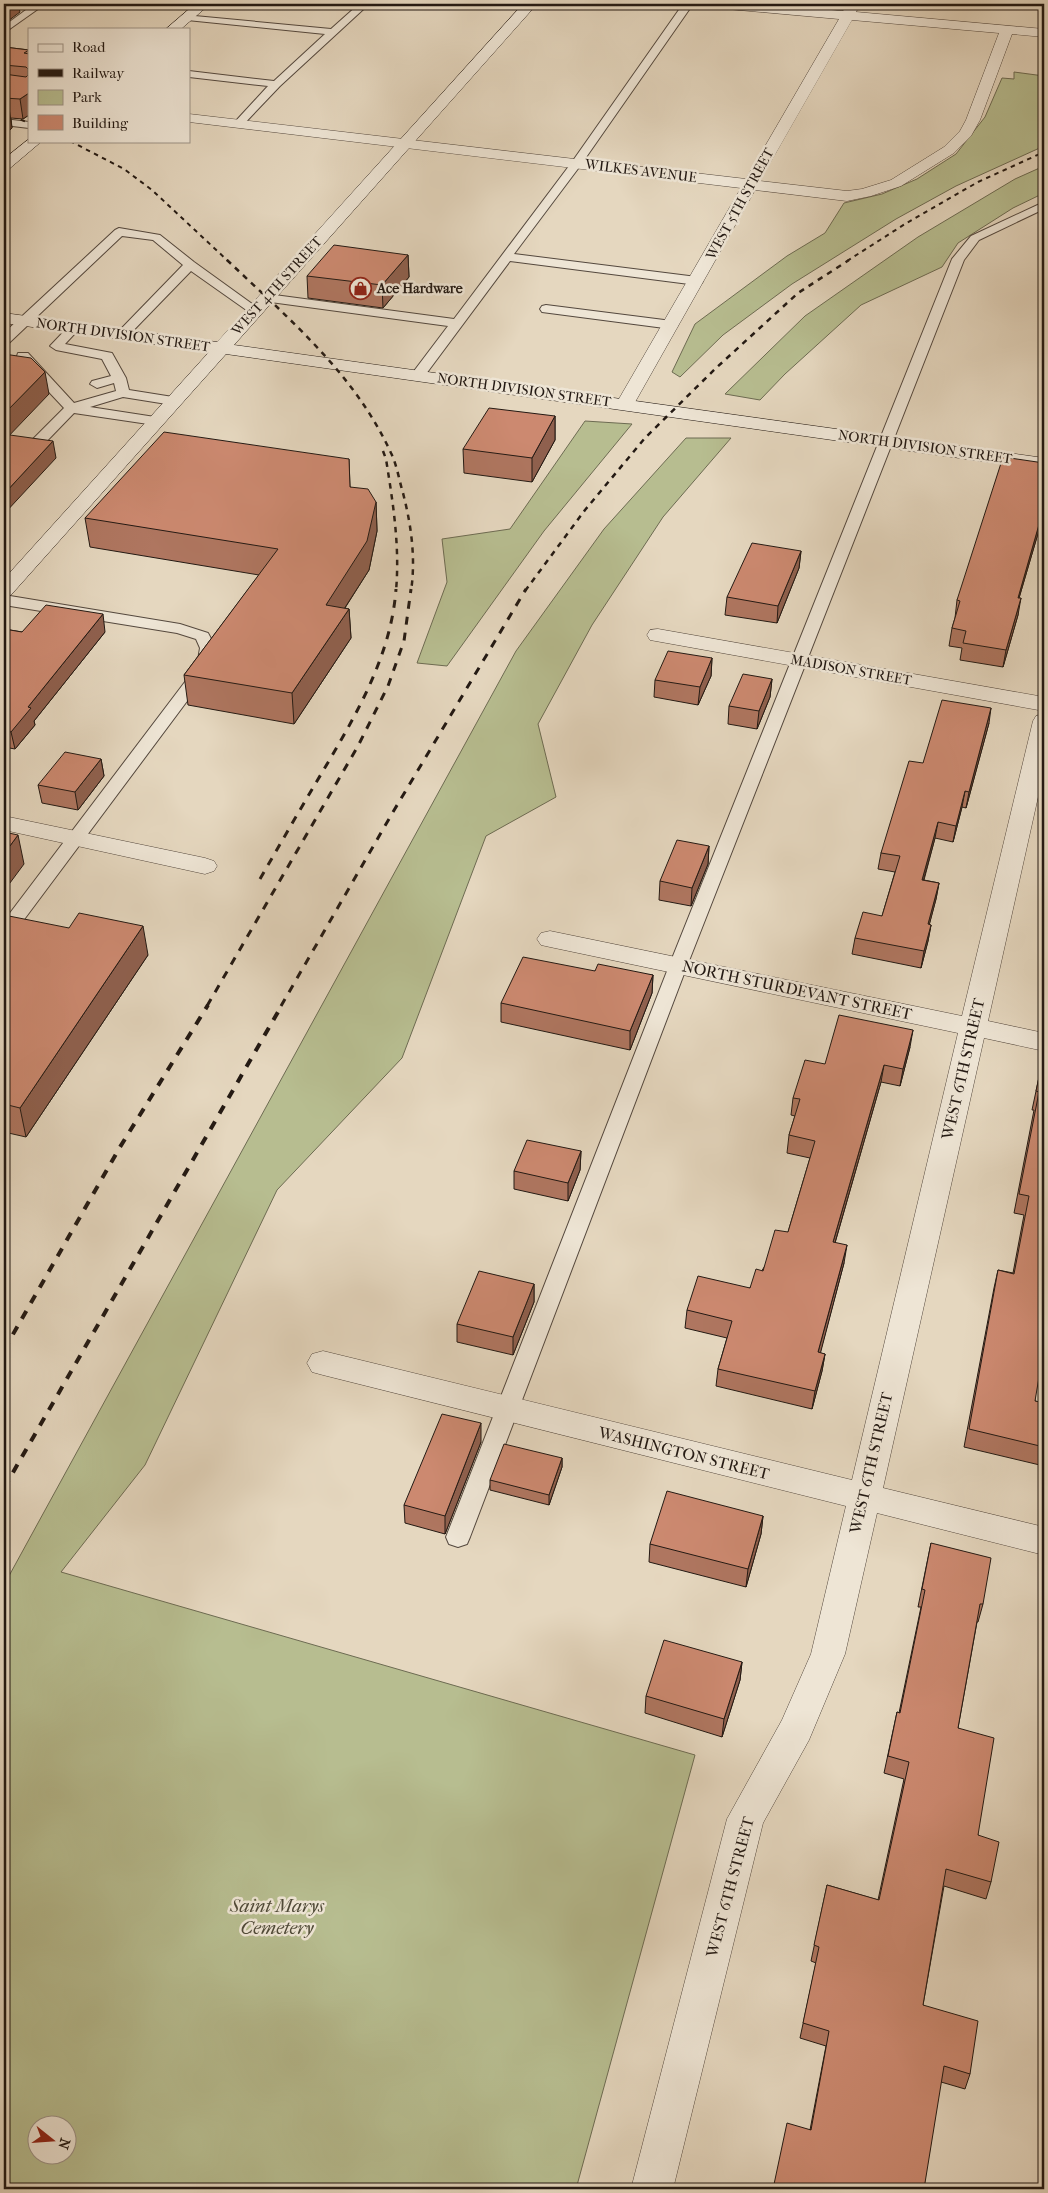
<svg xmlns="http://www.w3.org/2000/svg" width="1048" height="2193" font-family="'IM FELL French Canon',serif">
  <rect width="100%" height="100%" fill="#e5d7bf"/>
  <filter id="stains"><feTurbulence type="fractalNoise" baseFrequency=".004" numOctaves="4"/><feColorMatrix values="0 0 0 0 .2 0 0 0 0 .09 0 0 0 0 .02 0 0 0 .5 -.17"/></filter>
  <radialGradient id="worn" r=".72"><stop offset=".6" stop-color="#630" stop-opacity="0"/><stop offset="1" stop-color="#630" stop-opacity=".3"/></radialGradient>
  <!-- green -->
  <g fill="#b7bd90" stroke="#6d6b52" fill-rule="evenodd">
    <path d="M1014,72L1044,76V146L956,186L896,219L792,284L723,335L680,377L672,372L695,324L787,256L825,233L844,203L882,194L917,179L956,154L985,117L1002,78L1014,79Z"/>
    <path d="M1044,166V193L1013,208L958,243L942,267L861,305L785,374L760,400L725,394L805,316L918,237L1015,179Z"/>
    <path d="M585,421L632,424L544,531L447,666L417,663L447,582L442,539L510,529Z"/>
    <path d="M686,438H731L663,517L592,625L538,724L556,797L486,836L402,1058L277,1190L145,1465L61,1572L695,1755L576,2189H4V1614L7,1608H4V1585L516,651L604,529ZM38,2126H68V2156H38Z"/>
  </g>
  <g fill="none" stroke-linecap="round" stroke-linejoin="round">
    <defs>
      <g id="lane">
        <path d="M34,4H45L4,33V26Z"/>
        <path d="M359,4H369L280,86L242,126H234L233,124L268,86L189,77V71L274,81L325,34L187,20L182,17L184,15L331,29Z"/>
        <path d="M683,4H693L580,166L514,254L697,277L701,278L703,281L701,284L697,285L510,261L423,378L418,379L411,375L448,326L263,301L261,298L267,294L454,319L572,162Z"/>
        <path d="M4,119L29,122V128L4,125Z"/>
        <path d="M1044,202V209L979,240L964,260L687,966L470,1537L467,1544L458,1547L449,1544L446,1537L669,966L952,259L971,236Z"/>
        <path d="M119,228L160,235L194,262L262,311L256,315L252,314L191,271L126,338H118L116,335L118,332L183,265L153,240L122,236L9,343L4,344V333L115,230Z"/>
        <path d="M546,305L672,321L678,325L672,329L542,312L540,309L542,306Z"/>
        <path d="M74,324L80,328L65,344L112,353L126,378L129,390L173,397L180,401L173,405L123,397L90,407L155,417L162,421L160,424L155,425L74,413L43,445H33L31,442L33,439L64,408L18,359L17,356L18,353H28L74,403L116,391L114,383L97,388L90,384L92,381L111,376L102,359L56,350L50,346L70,325Z"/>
        <path d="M4,595L180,624L208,633L216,648L211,669L11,937L4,939V921L197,666L200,648L196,639L177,633L4,605Z"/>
      </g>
      <g id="street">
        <path d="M709,4H758L843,11L848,4H860L856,12L1044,29V37L1012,34L980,120L971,136L954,153L901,186L871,196L847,201L755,190L634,404L632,408L625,410L618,408L616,404L741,188L189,122V114L746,179L839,19L716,8ZM852,20L999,33L966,120L960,131L944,147L891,180L862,189L847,191L760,181Z"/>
        <path d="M658,629L1044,697V711L650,640L647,635L650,630Z"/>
        <path d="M1044,714V770L988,1021L1044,1033V1051L984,1038L883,1488L1044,1527V1555L877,1513L845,1654L809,1740L763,1823L673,2189H631L727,1819L782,1720L811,1654L846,1506L323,1375L312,1372L307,1363L312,1354L323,1351L852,1480L958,1033L550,947L541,945L537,939L541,933L550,931L962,1016L1033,721L1036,716Z"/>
        <path d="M4,816L205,858L214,861L217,866L214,871L205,874L4,830Z"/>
      </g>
      <g id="secondary">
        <path d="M195,4H210L181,29H166Z"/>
        <path d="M523,4H537L234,345L1044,458V470L226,354L11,595L4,597V579L209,352L4,323V313L217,342Z"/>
        <path d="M29,139V141H42L9,169L4,171V159Z"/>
      </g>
    </defs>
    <!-- lane casing -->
    <use href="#lane" stroke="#54483e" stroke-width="2"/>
    <!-- street casing -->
    <use href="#street" stroke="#54483e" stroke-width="1"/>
    <!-- secondary casing -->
    <use href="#secondary" stroke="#231913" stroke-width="1"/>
    <!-- lane -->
    <use href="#lane" fill="#eee5d5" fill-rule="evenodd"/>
    <!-- street -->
    <use href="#street" fill="#eee5d5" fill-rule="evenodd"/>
    <!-- secondary -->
    <use href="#secondary" fill="#eee5d5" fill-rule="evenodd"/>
    <!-- rail-far3 -->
    <g stroke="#231913" stroke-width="2" stroke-dasharray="4.5 4.5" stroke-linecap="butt">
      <path d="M4,113L29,123"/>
      <path d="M70,141L124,169L152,190L228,261"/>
      <path d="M847,261L905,224L978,182L1044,152"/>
    </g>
    <!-- rail-far2 -->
    <g stroke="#231913" stroke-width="2.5" stroke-dasharray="5.5 5.5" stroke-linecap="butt">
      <path d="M227,260C288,318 355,374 391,453C397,465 399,480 403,493C411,524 416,558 411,591"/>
      <path d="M383,451L386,459C393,503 400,546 396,591"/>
      <path d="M525,591L585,510L645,438L715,369L798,293L849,260"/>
    </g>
    <!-- rail-far1 -->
    <g stroke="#231913" stroke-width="3" stroke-dasharray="8 8" stroke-linecap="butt">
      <path d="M260,879C279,846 298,813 317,781C352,722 391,659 396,589"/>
      <path d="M207,1006L358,746L388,686L404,641L411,589"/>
      <path d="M281,1006L393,812L526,589"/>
    </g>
    <!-- rail -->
    <g stroke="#231913" stroke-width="4" stroke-dasharray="9 9" stroke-linecap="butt">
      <path d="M4,1350L120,1147L208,1005"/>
      <path d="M4,1488L282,1005"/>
    </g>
  </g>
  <!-- wall -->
  <g fill="#af7660" stroke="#231913">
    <path d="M4,47L29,50V115L23,119L11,118L12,128L4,135Z"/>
    <path d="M408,255L409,277L383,308L308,298L307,276Z"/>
    <path d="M555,416V440L532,482L464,473L463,449Z"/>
    <path d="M349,459L350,487L376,502L377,531L369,570L345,608L349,609L351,638L294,724L188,705L184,675L259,575L90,547L85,518Z"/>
    <path d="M1044,463V513L1019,598L1018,615L1003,667L960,660L962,648L949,646L952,628L955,618L957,600Z"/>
    <path d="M801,551L799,568L777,623L725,615L727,597Z"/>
    <path d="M4,629L22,632H105L34,721L35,725L15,749L4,747Z"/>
    <path d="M712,658L711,676L698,705L654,697L655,680Z"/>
    <path d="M772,679L770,697L757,729L728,724L729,706Z"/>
    <path d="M989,723L966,808L962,807L953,842L935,838L924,880L939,883L936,899L929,925H931L928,941L921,968L852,954L855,938L882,916L895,872L878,869L881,853L923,763Z"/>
    <path d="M101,759L104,776L78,810L42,803L38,785Z"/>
    <path d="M709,846L708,864L691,906L659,900L660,881Z"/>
    <path d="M4,915L148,955L26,1137L4,1132Z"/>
    <path d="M595,971L653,975L652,993L630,1050L501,1022V1003Z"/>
    <path d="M910,1047L900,1086L881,1082L835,1243L844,1263L820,1353L825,1354L822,1371L812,1409L716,1386L718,1369L727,1338L685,1328L687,1310L750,1288L788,1232L810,1158L787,1153L789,1135L795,1116L791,1115L793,1098L825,1064Z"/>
    <path d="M1042,1063L1035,1401L1044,1403V1466L964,1447L994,1288L998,1270L1013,1273L1024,1215L1014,1213L1034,1110H1032Z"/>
    <path d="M581,1151L580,1170L568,1201L514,1189V1171Z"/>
    <path d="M534,1284V1302L513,1355L457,1342V1324Z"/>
    <path d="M481,1442L445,1534L405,1523L404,1505Z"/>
    <path d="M562,1458V1467L549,1505L490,1490V1480Z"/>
    <path d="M763,1516L761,1534L746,1587L649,1562L650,1544Z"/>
    <path d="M931,1543L983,1604L978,1622H977L958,1728L978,1835L991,1882L986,1899L944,1886L923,2005L970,2074L965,2089L941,2082L810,2130L826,2046L800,2038L816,1963L811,1961L827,1885L878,1900L904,1779L884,1773L897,1712L899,1713L921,1607H918Z"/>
    <path d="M742,1662L740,1680L722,1737L645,1713L646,1696Z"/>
  </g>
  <!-- shaded-wall -->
  <g fill="#8f604e" stroke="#231913">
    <path d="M4,4H18L20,12L4,24Z"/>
    <path d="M29,93V115L23,119L20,99Z"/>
    <path d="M9,108L12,128L4,135V112Z"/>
    <path d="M408,255L409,277L383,308L382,285Z"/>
    <path d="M45,372L49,394L4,441V414Z"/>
    <path d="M555,416V440L532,482V458Z"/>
    <path d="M53,441L56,458L4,514V494Z"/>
    <path d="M376,502L377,531L369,570L328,634L326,605Z"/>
    <path d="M1044,507V513L1014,615L1018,598Z"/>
    <path d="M801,551L799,568L777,623L778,606Z"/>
    <path d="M1021,598L1018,615L1003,667L1006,650Z"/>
    <path d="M349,609L351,638L294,724L292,693Z"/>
    <path d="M103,614L105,632L34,721L35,725L15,749L11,732L28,707Z"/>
    <path d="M712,658L711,676L698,705L700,687Z"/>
    <path d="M772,679L770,697L757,729L759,711Z"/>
    <path d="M991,708L989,723L966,808L969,792Z"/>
    <path d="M101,759L104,776L78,810L75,792Z"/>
    <path d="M965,791L962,807L953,842L956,826Z"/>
    <path d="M938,822L935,838L919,896L922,880Z"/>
    <path d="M18,835L24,864L4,891V854Z"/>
    <path d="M709,846L708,864L691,906L692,888Z"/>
    <path d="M939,883L936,899L925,941L928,924Z"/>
    <path d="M931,925L928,941L921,968L924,951Z"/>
    <path d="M143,926L148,955L26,1137L20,1108Z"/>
    <path d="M653,975L652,993L630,1050V1031Z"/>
    <path d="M913,1030L910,1047L900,1086L903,1069Z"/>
    <path d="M884,1065L881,1082L830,1260L833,1242Z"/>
    <path d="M581,1151L580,1170L568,1201V1183Z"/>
    <path d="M847,1245L844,1263L816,1370L818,1352Z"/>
    <path d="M534,1284V1302L513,1355V1337Z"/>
    <path d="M825,1354L822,1371L812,1409L815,1391Z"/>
    <path d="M481,1423V1442L445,1534V1516Z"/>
    <path d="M562,1458V1467L549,1505V1495Z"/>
    <path d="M763,1516L761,1534L746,1587L748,1569Z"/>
    <path d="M742,1662L740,1680L722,1737L724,1719Z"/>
  </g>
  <!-- building -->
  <g fill="#cc8970" stroke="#231913">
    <path d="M4,47L29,50L24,53L29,54V93L20,99L4,98V74L26,77L28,75V69L26,67L4,65Z"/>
    <path d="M4,107L9,108L4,112Z"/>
    <path d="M334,245L408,255L382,285L307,276Z"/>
    <path d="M4,354L31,358L45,372L4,414Z"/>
    <path d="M489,408L555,416L532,458L463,449Z"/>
    <path d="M164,432L349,459L350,487L368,489L376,502L367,541L326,605L349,609L292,693L184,675L278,549L85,518Z"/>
    <path d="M10,435L53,441L4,494V440Z"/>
    <path d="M1003,457L1044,463V507L1018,598H1021L1006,650L963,643L966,631L952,628L960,601L957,600Z"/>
    <path d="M752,543L801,551L778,606L727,597Z"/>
    <path d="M46,605L103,614L28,707L31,708L11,732L4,730V629L22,632Z"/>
    <path d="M668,651L712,658L700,687L655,680Z"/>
    <path d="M743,674L772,679L759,711L729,706Z"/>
    <path d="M942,700L991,708L969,792L965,791L956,826L938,822L922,880L939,883L928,924L931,925L924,951L855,938L863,912L882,916L900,856L881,853L909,761L923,763Z"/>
    <path d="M65,752L101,759L75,792L38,785Z"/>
    <path d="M4,832L18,835L4,854Z"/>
    <path d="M677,840L709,846L692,888L660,881Z"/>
    <path d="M79,913L143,926L20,1108L4,1104V915L69,928Z"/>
    <path d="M523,957L595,971L598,964L653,975L630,1031L501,1003Z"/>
    <path d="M839,1015L913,1030L903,1069L884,1065L833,1242L847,1245L818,1352L825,1354L815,1391L718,1369L732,1321L687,1310L698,1276L750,1288L756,1269L763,1271L775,1230L788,1232L815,1141L789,1135L800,1099L793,1098L805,1060L825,1064Z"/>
    <path d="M1042,1063L1044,1064V1347L1035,1401L1044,1403V1447L969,1429L998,1270L1014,1274L1029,1196L1019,1194L1039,1092L1036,1091Z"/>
    <path d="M527,1140L581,1151L568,1183L514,1171Z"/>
    <path d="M479,1271L534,1284L513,1337L457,1324Z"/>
    <path d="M442,1414L481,1423L445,1516L404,1505Z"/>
    <path d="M504,1444L562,1458L549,1495L490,1480Z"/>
    <path d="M667,1491L763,1516L748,1569L650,1544Z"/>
    <path d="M931,1543L991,1558L983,1604H980L958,1728L994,1738L978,1835L999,1842L991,1882L946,1869L923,2005L978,2021L970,2074L944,2066L924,2189H773L787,2123L811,2130L829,2031L803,2023L819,1947L814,1945L827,1885L879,1900L909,1762L888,1756L897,1712L900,1713L925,1590L922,1589Z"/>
    <path d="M664,1640L742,1662L724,1719L646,1696Z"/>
  </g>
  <!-- icons -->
  <defs>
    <symbol id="shop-ring" viewBox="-11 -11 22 22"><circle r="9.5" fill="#eee5d5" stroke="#8f2418" stroke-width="1.5"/><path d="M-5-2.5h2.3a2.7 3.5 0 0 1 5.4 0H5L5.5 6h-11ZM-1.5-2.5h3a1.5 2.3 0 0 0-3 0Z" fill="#8f2418"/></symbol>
  </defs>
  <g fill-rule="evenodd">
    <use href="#shop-ring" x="348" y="276" width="25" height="25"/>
  </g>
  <g text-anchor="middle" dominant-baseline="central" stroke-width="5" stroke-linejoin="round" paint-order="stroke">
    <!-- far-street labels -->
    <g font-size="14" fill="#231913" stroke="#eee5d5">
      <text transform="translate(641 171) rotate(7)">WILKES AVENUE</text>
      <text transform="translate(740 204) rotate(-61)">WEST 5TH STREET</text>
      <text transform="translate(277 286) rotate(-48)">WEST 4TH STREET</text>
      <text transform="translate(123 335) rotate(8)">NORTH DIVISION STREET</text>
      <text transform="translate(524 390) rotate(8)">NORTH DIVISION STREET</text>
      <text transform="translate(925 447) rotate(8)">NORTH DIVISION STREET</text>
      <text transform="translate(851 670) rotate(10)">MADISON STREET</text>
    </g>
    <!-- far-poi labels -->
    <g font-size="14" font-weight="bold" fill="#231913" stroke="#eee5d5" text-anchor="start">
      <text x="377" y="288">Ace Hardware</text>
    </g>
    <!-- street labels -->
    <g font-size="16" fill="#231913" stroke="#eee5d5">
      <text transform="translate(797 990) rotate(12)">NORTH STURDEVANT STREET</text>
      <text transform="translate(963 1069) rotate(-77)">WEST 6TH STREET</text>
      <text transform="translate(684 1453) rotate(14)">WASHINGTON STREET</text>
      <text transform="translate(871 1463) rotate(-77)">WEST 6TH STREET</text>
      <text transform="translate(730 1887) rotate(-75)">WEST 6TH STREET</text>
    </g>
    <!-- near-park labels -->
    <g font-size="19" font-style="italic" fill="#4f4a38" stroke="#eee5d5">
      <text x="277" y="1906">Saint Marys<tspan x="277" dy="22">Cemetery</tspan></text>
    </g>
  </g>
  <!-- margin -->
  <rect width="1048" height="2193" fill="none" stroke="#e5d7bf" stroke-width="20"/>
  <rect x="5" y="5" width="1038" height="2183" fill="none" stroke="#231913" stroke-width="2.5"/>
  <rect x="10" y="10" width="1028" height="2173" fill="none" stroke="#231913"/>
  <!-- legend -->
  <rect x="28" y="28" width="162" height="115" fill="#eee5d5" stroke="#9d9387"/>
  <rect x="38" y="44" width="25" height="8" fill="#eee5d5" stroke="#9d9387"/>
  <text x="72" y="52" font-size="15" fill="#231913">Road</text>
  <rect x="38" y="69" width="25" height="8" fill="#231913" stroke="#9d9387"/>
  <text x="72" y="78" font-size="15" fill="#231913">Railway</text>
  <rect x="38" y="90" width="25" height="15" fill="#b7bd90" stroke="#9d9387"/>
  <text x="72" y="102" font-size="15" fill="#231913">Park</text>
  <rect x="38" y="115" width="25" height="15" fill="#cc8970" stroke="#9d9387"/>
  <text x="72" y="128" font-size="15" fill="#231913">Building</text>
  <!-- north arrow -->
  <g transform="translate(52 2140) rotate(107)"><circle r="24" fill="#eee5d5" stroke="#9d9387"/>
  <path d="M0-4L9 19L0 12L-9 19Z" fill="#8f2418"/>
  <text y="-8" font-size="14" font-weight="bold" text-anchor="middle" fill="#231913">N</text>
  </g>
  <rect width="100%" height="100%" filter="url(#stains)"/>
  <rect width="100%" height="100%" fill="url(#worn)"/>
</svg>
